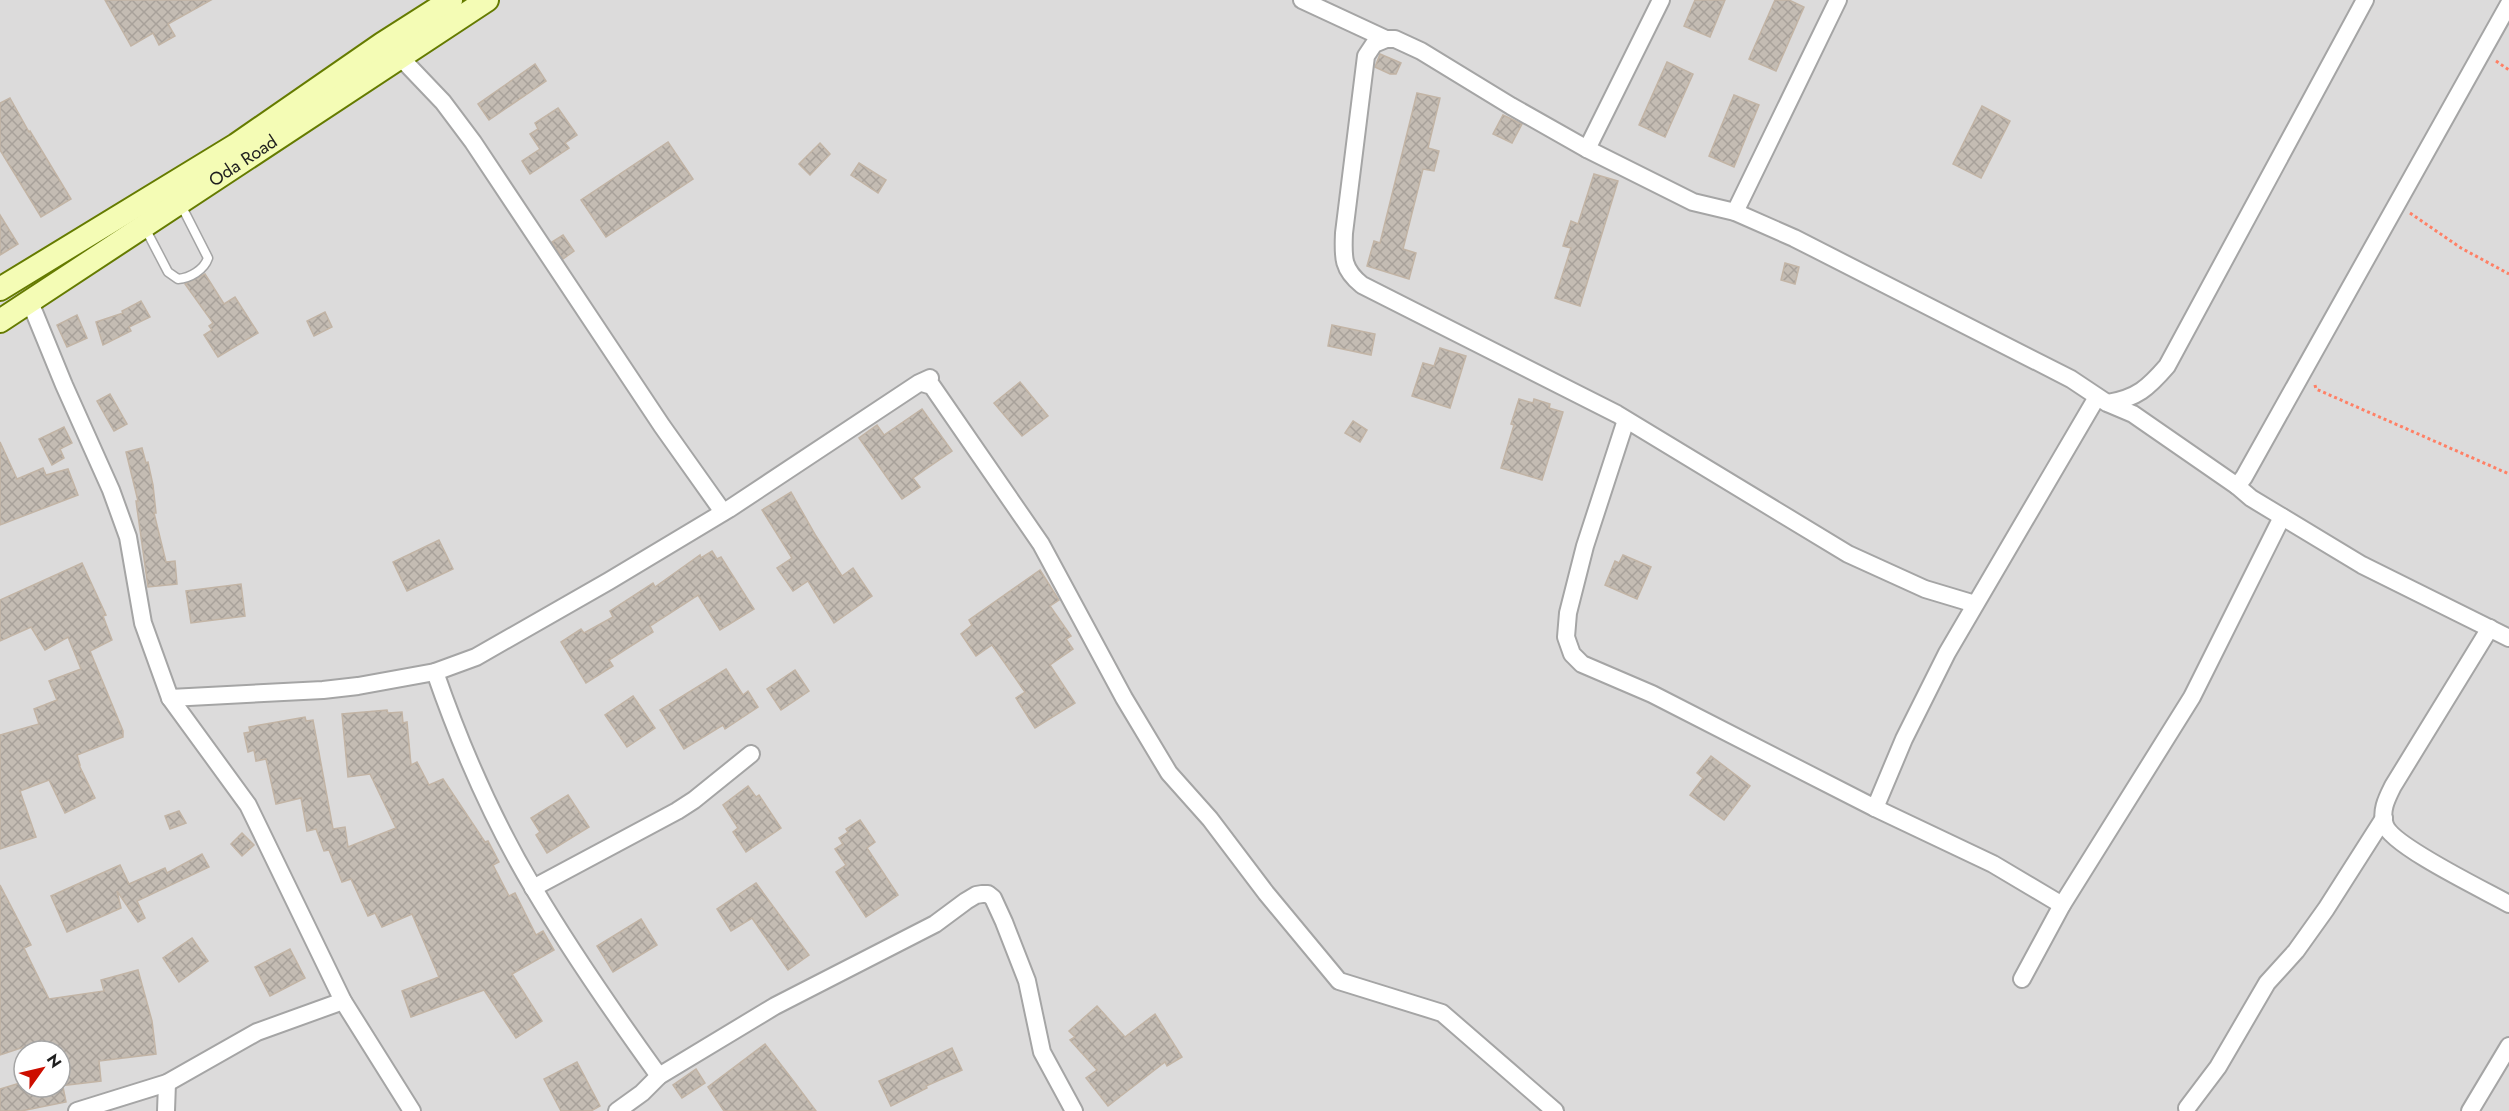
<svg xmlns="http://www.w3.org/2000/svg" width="2509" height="1111" font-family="Jost,sans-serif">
  <defs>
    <pattern id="building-cross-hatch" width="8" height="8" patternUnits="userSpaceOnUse" patternTransform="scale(1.5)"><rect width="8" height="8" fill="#c4bcb3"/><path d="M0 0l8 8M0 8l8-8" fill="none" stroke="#a8a19a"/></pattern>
  </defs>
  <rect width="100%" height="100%" fill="#f0ede4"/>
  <!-- residential -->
  <path fill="#dcdbdb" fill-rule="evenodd" d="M0,0H2509V1111H0ZM24,1051H60V1087H24Z"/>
  <!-- building -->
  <g fill="url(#building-cross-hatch)" stroke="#c2b4a5" stroke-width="1.5">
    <path d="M105,0H211L168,24L175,36L159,45L153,33L131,46Z"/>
    <path d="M1695,0H1725L1710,37L1684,26Z"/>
    <path d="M1775,0H1789L1804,7L1776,71L1749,59Z"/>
    <path d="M1380,54L1401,63L1396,74H1390L1375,67Z"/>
    <path d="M1667,62L1693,74L1665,137L1639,125Z"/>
    <path d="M535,64L546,81L489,120L478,104Z"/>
    <path d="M1417,93L1440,98L1428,148L1439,151L1434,171L1423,169L1403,249L1416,253L1409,279L1367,266L1374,241L1380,243Z"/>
    <path d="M1734,95L1759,105L1734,167L1709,156Z"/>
    <path d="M10,98L29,132L30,131L71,199L41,217L0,150V103Z"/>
    <path d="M1982,106L2010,121L1981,178L1953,164Z"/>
    <path d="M558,108L577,135L565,143L569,148L530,174L522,161L540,149L530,134L538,129L535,123Z"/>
    <path d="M1503,115L1522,124L1512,143L1493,134Z"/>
    <path d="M668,142L693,179L606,237L581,200Z"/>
    <path d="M820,143L830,154L810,175L799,164Z"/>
    <path d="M859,163L886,180L878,193L851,175Z"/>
    <path d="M1594,174L1618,181L1580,306L1555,298L1571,248L1563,246L1571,221L1578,224Z"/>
    <path d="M0,215L18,244L0,255Z"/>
    <path d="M563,235L574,251L563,259L552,242Z"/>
    <path d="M1785,263L1799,267L1795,284L1781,280Z"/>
    <path d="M205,274L224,304L235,297L258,333L218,357L204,335L212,330L209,326L213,323L185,284Z"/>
    <path d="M141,301L150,317L129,327L131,331L103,345L96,322L123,313L122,311Z"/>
    <path d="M325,312L332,327L314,336L307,321Z"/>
    <path d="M77,315L87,338L67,347L57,325Z"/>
    <path d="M1332,325L1375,334L1371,355L1328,346Z"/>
    <path d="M1440,348L1466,356L1450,408L1412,396L1423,363L1434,366Z"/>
    <path d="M1020,382L1048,416L1022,436L994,403Z"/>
    <path d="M110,394L127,424L114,431L97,401Z"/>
    <path d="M1519,399L1533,403L1534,399L1550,404L1549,408L1563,412L1542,480L1501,468L1514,425L1511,424Z"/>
    <path d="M922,409L952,451L913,478L920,487L902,499L859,438L877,425L884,435Z"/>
    <path d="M1353,421L1367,430L1360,442L1345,433Z"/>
    <path d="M64,427L72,443L60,449L64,458L52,465L39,439Z"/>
    <path d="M0,442L17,479L43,468L46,475L68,469L78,495L0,525Z"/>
    <path d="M142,448L146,463L148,462L153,485L156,513H154L166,562L175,561L177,584L148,587L136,501H138L126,452Z"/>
    <path d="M791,492L816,536L842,576L853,568L872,596L834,623L808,581L793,591L777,568L792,558L762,510Z"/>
    <path d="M439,540L453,569L407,591L393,562Z"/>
    <path d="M712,551L717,559L721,557L754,609L720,630L698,595L650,626L653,632L609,660L613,666L586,683L561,642L581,629L584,633L613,617L610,611L653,583L655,587L700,555L701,558Z"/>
    <path d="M1623,555L1651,567L1637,599L1605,585L1615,561L1619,563Z"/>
    <path d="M82,563L106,615L103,616L112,640L90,651L123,731V737L77,755L80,765H79L95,798L65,813L49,780L20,791L36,837L0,849V735L39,724L34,709L57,700L49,681L81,669L68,637L45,650L31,627L0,641V600Z"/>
    <path d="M1040,570L1059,600L1050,606L1071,636L1066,639L1073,649L1050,665L1075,703L1035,728L1016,698L1025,692L992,645L976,656L961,634L972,625L969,620Z"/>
    <path d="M241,584L245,616L191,623L186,591Z"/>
    <path d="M726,669L743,695L748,691L758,707L725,729L723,725L684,749L660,710Z"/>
    <path d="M795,670L809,691L781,710L767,689Z"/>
    <path d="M633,696L655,728L627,747L605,715Z"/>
    <path d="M387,710L388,713L402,712L403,723L407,722L411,765L417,762L429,785L443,779L485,842L488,841L499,862L493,865L509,896L515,893L536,935L543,931L554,950L512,974L542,1021L516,1038L484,990L411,1017L402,991L439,977L412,914L382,927L375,913L368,916L351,879L342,882L329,850L324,851L316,829L307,831L301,798L276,804L266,759L256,761L254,750L248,752L244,733L250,732L249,727L305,717L306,721L313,720L333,829L345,827L348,847L396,828L370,774L348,777L342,714Z"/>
    <path d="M1711,756L1750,786L1724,820L1690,795L1703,778L1697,773Z"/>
    <path d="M748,786L756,797L759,795L781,828L746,852L733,832L738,828L723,805Z"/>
    <path d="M568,795L589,827L547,853L536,835L540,832L531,818Z"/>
    <path d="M179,811L186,823L170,829L165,816Z"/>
    <path d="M860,820L875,842L867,848L898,895L866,917L836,872L846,865L835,849L843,844L839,838L848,832L846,829Z"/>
    <path d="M242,833L254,845L242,856L231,844Z"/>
    <path d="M202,854L209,867L137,901L145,918L138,922L117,891L121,908L67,932L51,896L120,865L129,884L165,868L167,873Z"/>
    <path d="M756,883L809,955L788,970L752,918L731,931L717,909Z"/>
    <path d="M0,885L31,945L24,948L49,999L104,991L101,980L138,970L152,1021L156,1054L99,1061L101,1081L60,1086V1051H28L27,1046L0,1055Z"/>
    <path d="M641,919L657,945L613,972L597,946Z"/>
    <path d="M192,938L208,961L179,982L163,958Z"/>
    <path d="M290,949L305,978L270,996L255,967Z"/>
    <path d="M1097,1006L1125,1037L1155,1014L1182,1057L1167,1066L1165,1062L1108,1106L1086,1078L1097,1070L1070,1040L1075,1037L1069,1031Z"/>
    <path d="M765,1044L795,1083L816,1111H724L708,1087Z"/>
    <path d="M952,1048L962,1070L926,1086L927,1088L891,1106L879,1081Z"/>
    <path d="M577,1062L600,1106L591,1111H561L544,1079Z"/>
    <path d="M696,1069L705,1083L682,1098L673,1085Z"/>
    <path d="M20,1083L21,1087H63L66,1102L21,1111H0V1089Z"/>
  </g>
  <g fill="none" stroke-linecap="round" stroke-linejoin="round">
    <defs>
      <path id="lane" d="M144,226L168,272L178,279C190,278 204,270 208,258L180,203"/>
      <g id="street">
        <path d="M1302,0L1386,39"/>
        <path d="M401,58L443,102L473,142L662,426L723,512"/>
        <path d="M1587,149L1661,0"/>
        <path d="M1735,212L1838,0"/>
        <path d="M30,302L64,385L111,490L128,537L143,623L170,698L248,805L343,1001L412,1111"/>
        <path d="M922,383L932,386L1041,544L1124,698L1169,773L1210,819L1266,893L1339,981L1442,1013L1555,1111"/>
        <path d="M2108,403C2137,398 2148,388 2167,366L2365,0"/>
        <path d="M1626,420L1585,546L1568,613L1566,637L1572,654L1582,664L1652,694L1875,808L1993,864L2062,905"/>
        <path d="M2237,486L2244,477L2509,4"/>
        <path d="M1975,604L1925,589L1848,554L1617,414L1362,285C1342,269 1343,257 1344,233L1366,56L1374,44L1386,39H1395L1421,51L1511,106L1587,149L1693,202L1735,212L1794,238L2071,379L2107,403L2133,414L2237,486L2251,498L2362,565L2509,638"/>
        <path d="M2490,628L2393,786C2387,798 2380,811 2385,825C2392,846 2486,891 2509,904"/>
        <path d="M435,672C461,747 493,821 534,889C572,953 615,1015 659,1076"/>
        <path d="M170,698L323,690L358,686L435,672L476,657L609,581L729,509L919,383L930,378"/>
        <path d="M1875,808L1904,739L1947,653L2097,397"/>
        <path d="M533,888L677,811L694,800L751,754"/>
        <path d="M2022,979L2062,905L2192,697L2282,517"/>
        <path d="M2187,1108L2218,1067L2267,983L2296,951L2326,909L2384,818"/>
        <path d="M77,1111L167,1083L257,1032L343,1001"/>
        <path d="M166,1111L167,1083"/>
        <path d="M617,1111L642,1093L659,1076L775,1006L935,924L966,901L976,895L982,894H988L993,898L1004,922L1027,981L1042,1052L1074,1111"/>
        <path d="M2470,1111L2509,1046"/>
      </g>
      <g id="secondary">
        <path d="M0,289L236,145L382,44L451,0"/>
        <path id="s1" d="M0,321L487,0"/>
      </g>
    </defs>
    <!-- lane casing -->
    <use href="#lane" stroke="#a5a5a5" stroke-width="11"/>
    <!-- street casing -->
    <use href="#street" stroke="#a5a5a5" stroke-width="20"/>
    <!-- secondary casing -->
    <use href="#secondary" stroke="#657b00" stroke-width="26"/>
    <!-- path -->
    <g stroke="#ff8066" stroke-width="3" stroke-dasharray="3 3" stroke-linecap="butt">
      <path d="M2496,61L2509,70"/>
      <path d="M2410,213L2461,248L2509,274"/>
      <path d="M2315,385L2316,389L2509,474"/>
    </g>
    <!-- lane -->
    <use href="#lane" stroke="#fff" stroke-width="8"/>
    <!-- street -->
    <use href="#street" stroke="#fff" stroke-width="16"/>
    <!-- secondary -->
    <use href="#secondary" stroke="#f4fcb5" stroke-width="22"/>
  </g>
  <g text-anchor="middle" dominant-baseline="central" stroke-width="4.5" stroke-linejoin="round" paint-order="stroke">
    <!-- street labels -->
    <g font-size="18" fill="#1e1e1e" stroke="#fff">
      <text stroke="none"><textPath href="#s1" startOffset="291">Oda Road</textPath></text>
    </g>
  </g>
  <!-- north arrow -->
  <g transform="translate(42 1069) rotate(56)"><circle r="28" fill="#ffffff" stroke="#a5a5a5" stroke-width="1.5"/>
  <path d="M0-4.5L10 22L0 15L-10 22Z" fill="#cd0e00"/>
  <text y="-9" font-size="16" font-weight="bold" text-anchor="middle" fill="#1e1e1e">N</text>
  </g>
</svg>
